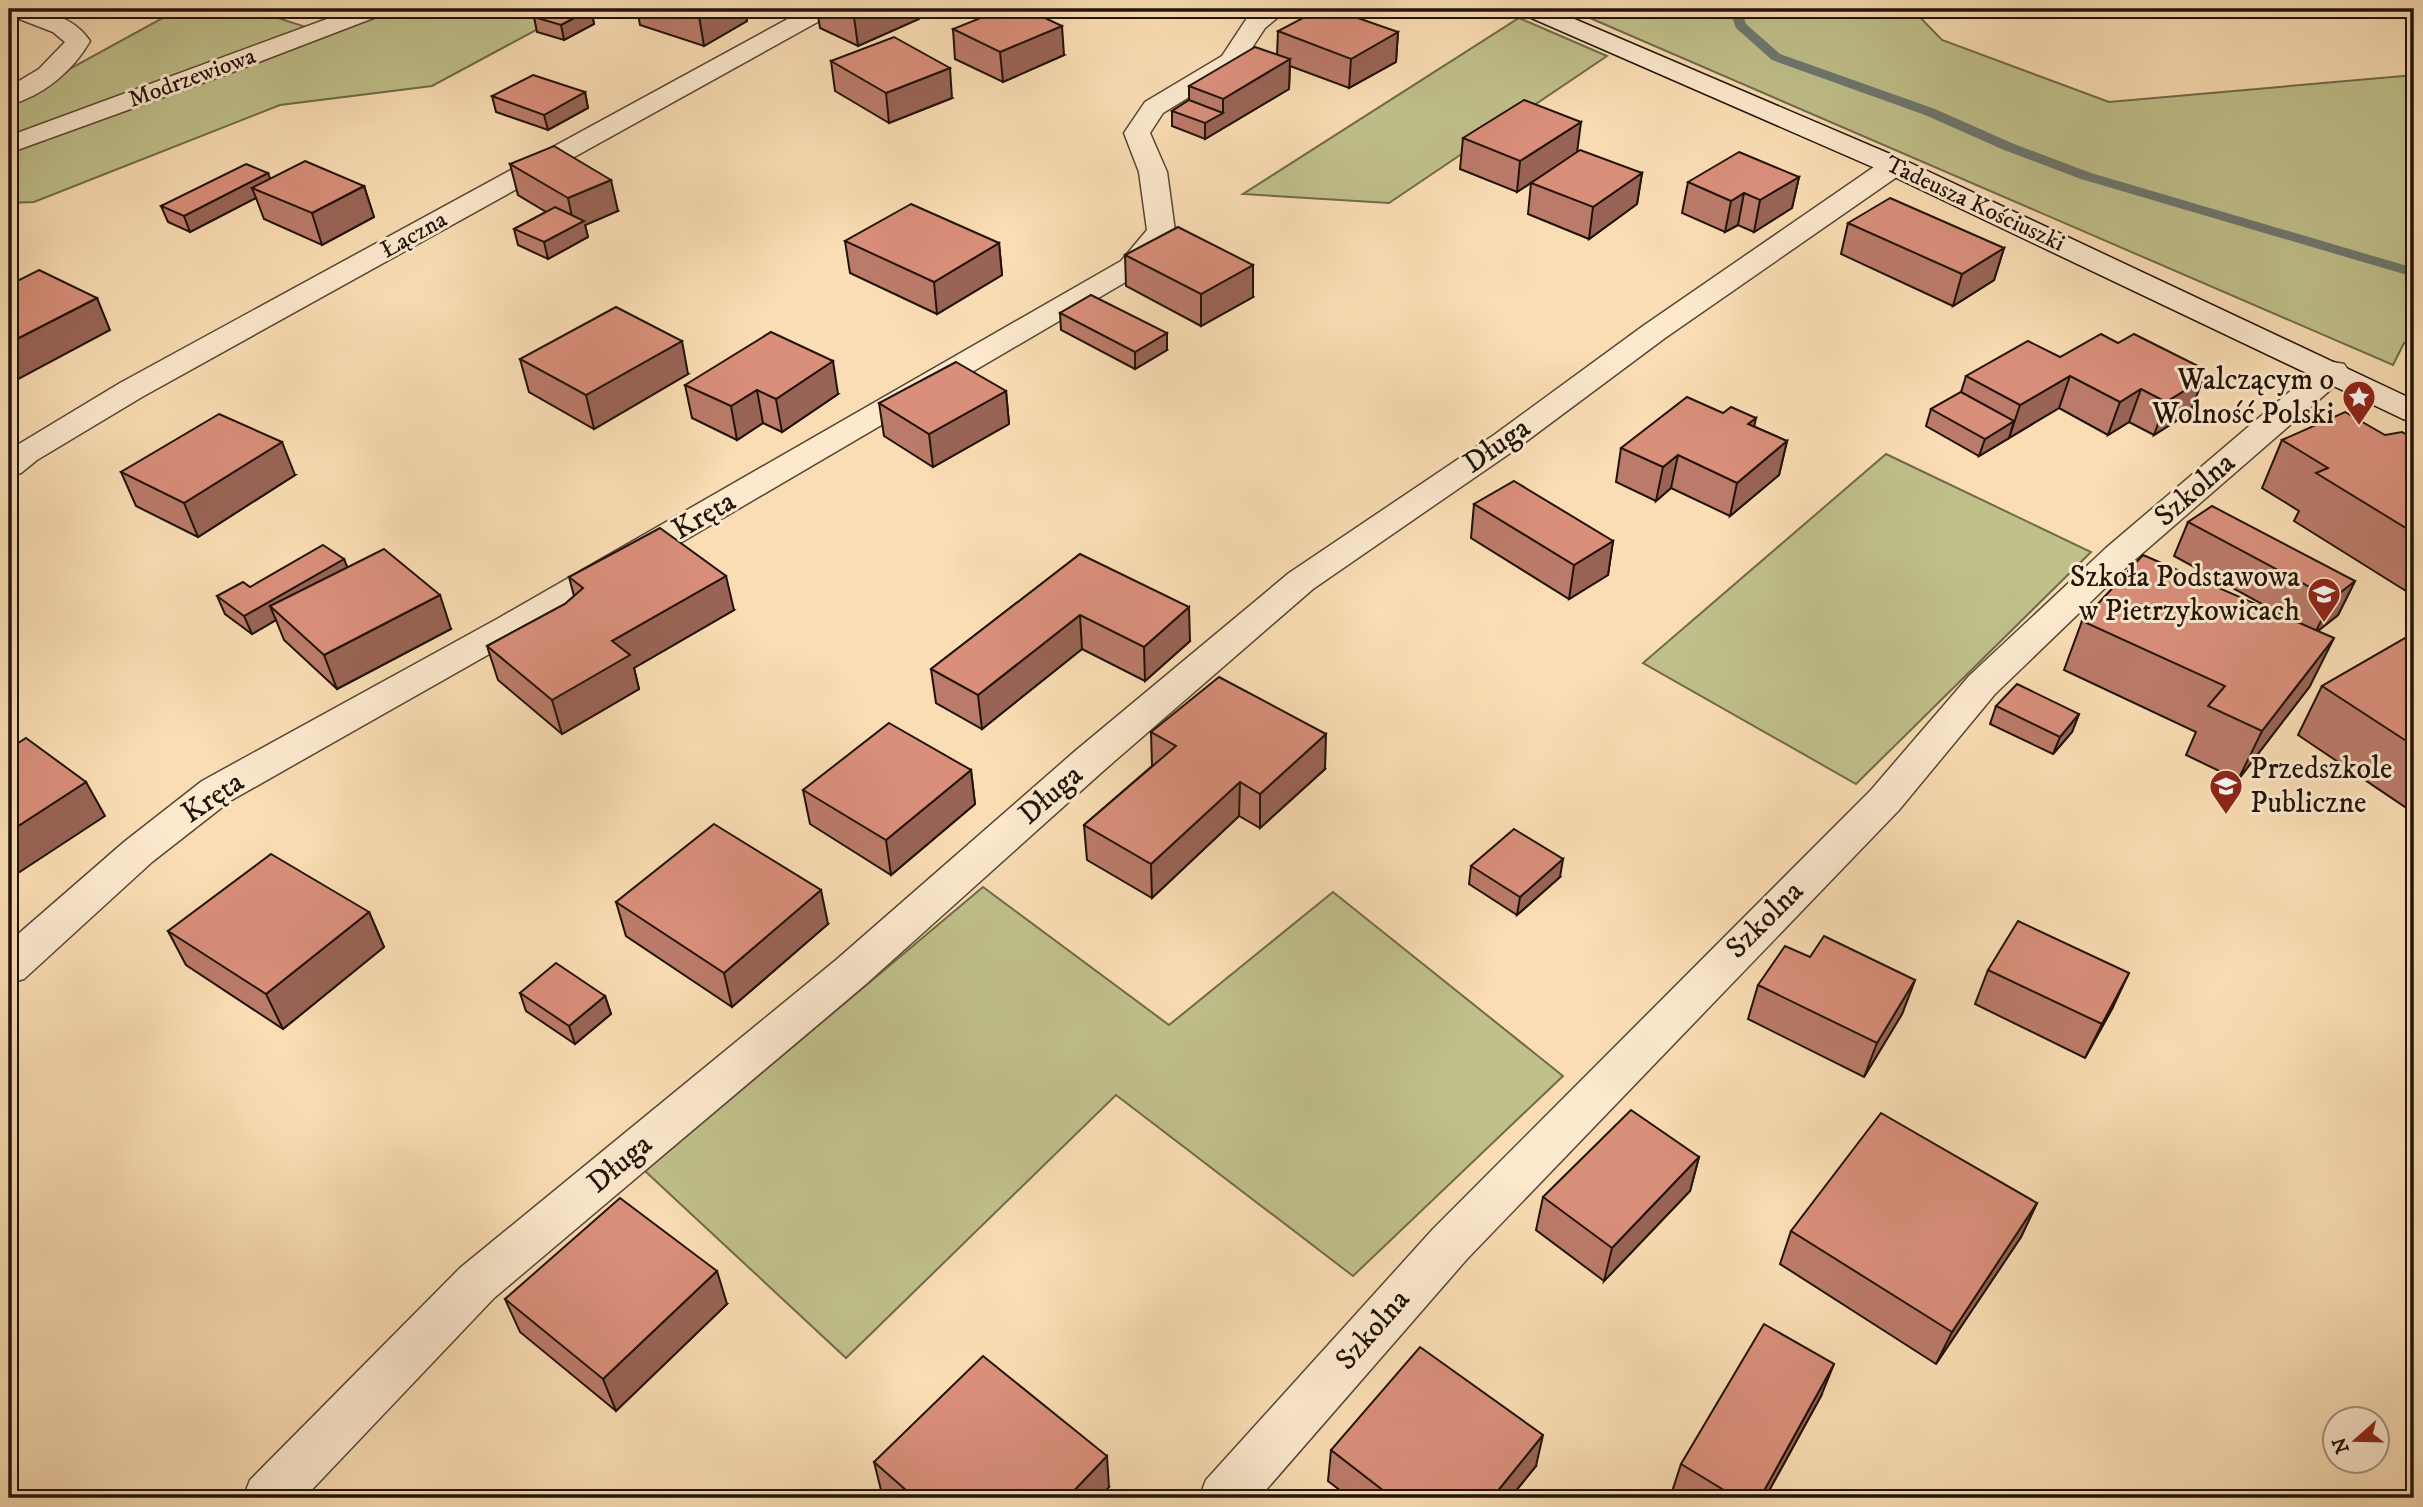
<svg xmlns="http://www.w3.org/2000/svg" width="2423" height="1507" font-family="'IM FELL DW Pica',serif">
  <rect width="100%" height="100%" fill="#faddb4"/>
  <filter id="stains"><feTurbulence type="fractalNoise" baseFrequency=".00286" numOctaves="4"/><feColorMatrix values="0 0 0 0 .2 0 0 0 0 .09 0 0 0 0 .02 0 0 0 .5 -.17"/></filter>
  <radialGradient id="worn" r=".72"><stop offset=".6" stop-color="#630" stop-opacity="0"/><stop offset="1" stop-color="#630" stop-opacity=".3"/></radialGradient>
  <!-- green -->
  <g fill="#c0c08b" stroke="#706a4a" stroke-width="2">
    <path d="M179,9H250L309,28L219,65L9,138V102Z"/>
    <path d="M385,9H575L432,86L280,105L34,202L9,203V151L251,62Z"/>
    <path d="M1569,9H1912L1942,40L2109,102L2414,75V346L2404,343L2393,365Z"/>
    <path d="M1519,18L1607,56L1389,203L1243,194Z"/>
    <path d="M1886,454L2091,552L1856,784L1643,663Z"/>
    <path d="M983,887L1169,1025L1333,892L1563,1076L1353,1276L1116,1095L846,1358L645,1171Z"/>
  </g>
  <g fill="none" stroke-linecap="round" stroke-linejoin="round">
    <!-- stream -->
    <path fill="#6d7870" fill-rule="evenodd" d="M1729,9H1741L1746,24L1780,54L1935,109L2014,144L2091,173L2414,268V277L2081,179L2004,150L1925,115L1772,60L1736,28Z"/>
    <defs>
      <g id="street">
        <path d="M9,9C39,9 72,14 90,41C73,71 43,96 9,105V87L39,69L65,42L53,32L9,15Z"/>
        <path d="M354,9H387L384,14L230,73L9,153V136Z"/>
        <path d="M806,9H835L832,14L142,397L37,460L21,473L9,476V450L120,383Z"/>
        <path d="M1260,9H1288L1265,28L1240,66L1163,113L1150,133L1167,172L1175,231L1141,273L523,635L230,801L152,862L24,979L9,983V942L124,842L202,781L497,619L1121,261L1147,230L1139,172L1124,133L1145,102L1222,56L1247,18Z"/>
        <path d="M1894,158L1904,160L1908,166L1904,172L1665,338L1516,449L1313,589L1102,772L866,984L494,1298L304,1498H243L250,1480L460,1268L836,960L1074,752L1289,573L1494,435L1643,326L1884,160Z"/>
        <path d="M2333,362L2344,364L2349,371L2344,378L2130,564L1995,694L1899,810L1467,1259L1259,1498H1199L1206,1480L1433,1229L1871,790L1969,676L2106,548L2322,364Z"/>
      </g>
      <path id="secondary" d="M1519,9H1551L1904,160L2414,400V422L2403,419L1884,172L1522,14Z"/>
    </defs>
    <!-- street casing -->
    <use href="#street" stroke="#574634" stroke-width="3"/>
    <!-- secondary casing -->
    <use href="#secondary" stroke="#211309" stroke-width="3"/>
    <!-- street -->
    <use href="#street" fill="#fce9ce" fill-rule="evenodd"/>
    <!-- secondary -->
    <use href="#secondary" fill="#fce9ce" fill-rule="evenodd"/>
  </g>
  <!-- wall -->
  <g fill="#bb7b6a" stroke="#211309" stroke-width="2">
    <path d="M591,9L594,24L564,40L537,32L534,17Z"/>
    <path d="M637,9H745L747,21L704,46L640,25Z"/>
    <path d="M817,9H918L919,19L858,46L820,28Z"/>
    <path d="M953,29L1064,55L1003,82L955,59Z"/>
    <path d="M1278,31L1398,32L1396,62L1349,88L1290,66L1289,89L1205,139L1172,126V111L1189,100V86L1277,55Z"/>
    <path d="M831,61L952,98L889,123L835,91Z"/>
    <path d="M585,92L588,108L548,130L496,112L492,96Z"/>
    <path d="M1463,138L1577,152L1642,173L1637,204L1589,239L1528,214L1531,183L1556,166L1517,192L1460,169Z"/>
    <path d="M510,164L618,211L585,225L588,237L548,259L518,245L514,229L546,212L518,195Z"/>
    <path d="M1799,177L1792,208L1754,232L1738,225L1725,232L1682,213L1688,182Z"/>
    <path d="M270,179L364,186L374,217L322,245L264,219L256,198L190,232L168,222L161,206Z"/>
    <path d="M1848,223L2004,248L1994,280L1953,306L1841,254Z"/>
    <path d="M845,241L999,243L1002,275L937,314L850,273Z"/>
    <path d="M1125,255L1253,297L1201,326L1126,286Z"/>
    <path d="M1060,313L1167,350L1135,369L1061,330Z"/>
    <path d="M2118,343L2203,379L2190,412L2154,435L2129,422L2108,435L2059,408L1979,456L1926,426L1931,409L1961,392L1966,376L2060,357Z"/>
    <path d="M520,359L688,374L594,429L529,392Z"/>
    <path d="M685,385L838,394L782,432L763,423L737,440L692,418Z"/>
    <path d="M1006,391L1009,424L933,467L884,436L879,403Z"/>
    <path d="M1723,413L1787,441L1779,475L1730,516L1671,488L1656,501L1616,482L1621,448Z"/>
    <path d="M2385,435L2414,439V596L2294,521L2299,511L2262,488L2282,440Z"/>
    <path d="M121,472L295,475L198,537L136,506Z"/>
    <path d="M1474,504L1613,541L1608,575L1569,599L1471,538Z"/>
    <path d="M2188,522L2355,581L2338,615L2318,631L2310,686L2238,780L2186,755L2196,732L2064,670L2082,621L2286,617L2174,556Z"/>
    <path d="M1080,554L1190,641L1145,681L1082,649L982,729L936,703L931,669Z"/>
    <path d="M347,567L451,629L337,689L284,640L276,620L252,634L225,614L217,596L250,587Z"/>
    <path d="M569,577L734,610L634,668L639,689L562,734L498,680L487,646L565,604L574,596Z"/>
    <path d="M2414,633V813L2298,735L2322,686Z"/>
    <path d="M1996,706L2079,714L2072,732L2053,754L1990,724Z"/>
    <path d="M1151,732L1325,769L1260,828L1239,816L1152,898L1087,860L1084,825L1152,766Z"/>
    <path d="M971,770L975,804L891,875L810,824L803,790Z"/>
    <path d="M1471,866L1560,877L1517,915L1469,884Z"/>
    <path d="M616,902L828,924L732,1007L626,936Z"/>
    <path d="M369,912L384,947L283,1029L186,965L168,931Z"/>
    <path d="M1810,957L1915,980L1902,1014L1864,1077L1748,1019L1758,985Z"/>
    <path d="M1988,970L2113,1007L2085,1058L1975,1004Z"/>
    <path d="M520,993L605,996L611,1014L575,1044L526,1011Z"/>
    <path d="M1699,1157L1690,1191L1604,1281L1536,1230L1543,1197Z"/>
    <path d="M2037,1203L2021,1237L1936,1364L1780,1264L1791,1231Z"/>
    <path d="M505,1299L727,1304L616,1411L520,1332Z"/>
    <path d="M1821,1396L1765,1498H1675L1671,1495L1681,1464Z"/>
    <path d="M1331,1450L1536,1466L1510,1498H1350L1328,1481Z"/>
    <path d="M874,1462L1109,1487L1099,1498H887L882,1494Z"/>
  </g>
  <!-- shaded-wall -->
  <g fill="#996456" stroke="#211309" stroke-width="2">
    <path d="M591,9L594,24L564,40L561,25Z"/>
    <path d="M712,9H745L747,21L704,46L699,16Z"/>
    <path d="M873,9H918L919,19L858,46L854,17Z"/>
    <path d="M9,16L15,30L9,33Z"/>
    <path d="M1062,26L1064,55L1003,82L1000,52Z"/>
    <path d="M1398,32L1396,62L1349,88L1351,59Z"/>
    <path d="M1290,59L1289,89L1205,139V123L1223,113V99Z"/>
    <path d="M950,68L952,98L889,123L886,93Z"/>
    <path d="M585,92L588,108L548,130L544,115Z"/>
    <path d="M1581,122L1577,153L1517,192L1520,161Z"/>
    <path d="M268,173L274,189L252,188L256,198L190,232L184,216Z"/>
    <path d="M1642,173L1637,204L1589,239L1593,207Z"/>
    <path d="M1799,177L1792,208L1754,232L1760,200Z"/>
    <path d="M611,180L618,211L585,225L588,237L548,259L544,242L574,226L568,198Z"/>
    <path d="M364,186L374,217L322,245L312,213Z"/>
    <path d="M1744,193L1738,225L1725,232L1731,201Z"/>
    <path d="M999,243L1002,275L937,314L934,282Z"/>
    <path d="M2004,248L1994,280L1953,306L1962,274Z"/>
    <path d="M1253,265V297L1201,326V294Z"/>
    <path d="M97,298L110,330L11,383L9,379V343Z"/>
    <path d="M1167,333V350L1135,369V352Z"/>
    <path d="M682,341L688,374L594,429L586,395Z"/>
    <path d="M833,361L838,394L782,432L776,399Z"/>
    <path d="M2070,376L2059,408L2009,438L2020,405Z"/>
    <path d="M2203,379L2190,412L2154,435L2166,402Z"/>
    <path d="M2141,389L2129,422L2108,435L2120,402Z"/>
    <path d="M757,390L763,423L737,440L731,406Z"/>
    <path d="M1006,391L1009,424L933,467L929,434Z"/>
    <path d="M1756,418L1749,451L1748,424Z"/>
    <path d="M2014,421L2009,438L1979,456L1985,439Z"/>
    <path d="M1787,441L1779,475L1730,516L1737,483Z"/>
    <path d="M282,442L295,475L198,537L184,503Z"/>
    <path d="M1678,455L1671,488L1656,501L1663,467Z"/>
    <path d="M1613,541L1608,575L1569,599L1574,565Z"/>
    <path d="M344,559L351,576L270,606L276,620L252,634L244,616Z"/>
    <path d="M726,576L734,610L634,668L639,689L562,734L552,700L612,641Z"/>
    <path d="M2355,581L2338,615L2315,633L2332,599Z"/>
    <path d="M440,595L451,629L337,689L324,655Z"/>
    <path d="M1189,607L1190,641L1145,681L1144,647Z"/>
    <path d="M1080,615L1082,649L982,729L978,695Z"/>
    <path d="M2334,638L2310,686L2238,780L2262,731Z"/>
    <path d="M2079,714L2072,732L2053,754L2060,737Z"/>
    <path d="M1326,734L1325,769L1260,828V794Z"/>
    <path d="M971,770L975,804L891,875L886,840Z"/>
    <path d="M86,782L105,816L9,879V832Z"/>
    <path d="M1240,782L1239,816L1152,898L1151,864Z"/>
    <path d="M1563,859L1560,877L1517,915L1520,897Z"/>
    <path d="M821,890L828,924L732,1007L724,973Z"/>
    <path d="M369,912L384,947L283,1029L266,994Z"/>
    <path d="M2129,973L2113,1007L2085,1058L2102,1024Z"/>
    <path d="M1915,980L1902,1014L1864,1077L1877,1043Z"/>
    <path d="M605,996L611,1014L575,1044L569,1026Z"/>
    <path d="M1699,1157L1690,1191L1604,1281L1612,1248Z"/>
    <path d="M2037,1203L2021,1237L1936,1364L1952,1332Z"/>
    <path d="M717,1271L727,1304L616,1411L603,1379Z"/>
    <path d="M1834,1364L1821,1396L1765,1498H1760Z"/>
    <path d="M1543,1435L1536,1466L1510,1498H1492Z"/>
    <path d="M1107,1456L1109,1487L1099,1498H1067Z"/>
  </g>
  <!-- building -->
  <g fill="#da8f7b" stroke="#211309" stroke-width="2">
    <path d="M549,9H591L561,25L534,17Z"/>
    <path d="M675,9H712L699,16Z"/>
    <path d="M837,9H873L854,17Z"/>
    <path d="M1003,9H1026L1062,26L1000,52L953,29Z"/>
    <path d="M1320,9H1332L1398,32L1351,59L1278,31Z"/>
    <path d="M894,37L950,68L886,93L831,61Z"/>
    <path d="M1255,47L1290,59L1223,99L1189,86Z"/>
    <path d="M533,75L585,92L544,115L492,96Z"/>
    <path d="M1189,100L1223,113L1205,123L1172,111Z"/>
    <path d="M1524,100L1581,122L1520,161L1463,138Z"/>
    <path d="M554,146L611,180L568,198L510,164Z"/>
    <path d="M1580,150L1642,173L1593,207L1531,183Z"/>
    <path d="M1739,152L1799,177L1760,200L1744,193L1731,201L1688,182Z"/>
    <path d="M305,161L364,186L312,213L252,188Z"/>
    <path d="M246,164L268,173L184,216L161,206Z"/>
    <path d="M1890,198L2004,248L1962,274L1848,223Z"/>
    <path d="M911,204L999,243L934,282L845,241Z"/>
    <path d="M555,207L584,221L544,242L514,229Z"/>
    <path d="M1178,227L1253,265L1201,294L1125,255Z"/>
    <path d="M39,270L97,298L9,343V285Z"/>
    <path d="M1091,295L1167,333L1135,352L1060,313Z"/>
    <path d="M616,307L682,341L586,395L520,359Z"/>
    <path d="M771,332L833,361L776,399L757,390L731,406L685,385Z"/>
    <path d="M2101,334L2118,343L2134,334L2198,366L2203,379L2166,402L2141,389L2120,402L2070,376L2020,405L1966,376L2028,341L2060,357Z"/>
    <path d="M956,362L1006,391L929,434L879,403Z"/>
    <path d="M1961,392L2014,421L1985,439L1931,409Z"/>
    <path d="M1687,397L1723,413L1731,407L1756,418L1748,424L1787,441L1737,483L1678,455L1663,467L1621,448Z"/>
    <path d="M2345,412L2385,435L2402,432L2414,439V533L2316,473L2328,468L2282,440Z"/>
    <path d="M219,414L282,442L184,503L121,472Z"/>
    <path d="M1514,481L1613,541L1574,565L1474,504Z"/>
    <path d="M2212,506L2355,581L2332,599L2188,522Z"/>
    <path d="M660,528L726,576L612,641L630,655L552,700L487,646L565,604L583,588L569,577Z"/>
    <path d="M323,545L344,559L244,616L217,596L243,582L250,587Z"/>
    <path d="M384,549L440,595L324,655L270,606Z"/>
    <path d="M1080,554L1189,607L1144,647L1080,615L978,695L931,669Z"/>
    <path d="M2143,555L2334,638L2262,731L2208,706L2225,686L2082,621Z"/>
    <path d="M2414,633V746L2322,686Z"/>
    <path d="M1219,677L1326,734L1260,794L1240,782L1151,864L1084,825L1176,746L1151,732Z"/>
    <path d="M2017,684L2079,714L2060,737L1996,706Z"/>
    <path d="M889,723L971,770L886,840L803,790Z"/>
    <path d="M26,738L86,782L9,832V749Z"/>
    <path d="M714,824L821,890L724,973L616,902Z"/>
    <path d="M1514,829L1563,859L1520,897L1471,866Z"/>
    <path d="M271,854L369,912L266,994L168,931Z"/>
    <path d="M2018,921L2129,973L2102,1024L1988,970Z"/>
    <path d="M1824,936L1915,980L1877,1043L1758,985L1785,946L1810,957Z"/>
    <path d="M556,963L605,996L569,1026L520,993Z"/>
    <path d="M1631,1110L1699,1157L1612,1248L1543,1197Z"/>
    <path d="M1881,1113L2037,1203L1952,1332L1791,1231Z"/>
    <path d="M620,1198L717,1271L603,1379L505,1299Z"/>
    <path d="M1764,1324L1834,1364L1760,1498H1737L1681,1464Z"/>
    <path d="M1420,1347L1543,1435L1492,1498H1393L1331,1450Z"/>
    <path d="M983,1356L1107,1456L1067,1498H915L874,1462Z"/>
  </g>
  <!-- icons -->
  <defs>
    <symbol id="sight-pin" viewBox="-11 -11 22 30"><path d="M0 17L-7.5 6A9.5 9.5 0 1 1 7.5 6Z" fill="#8f2418" stroke="#fce9ce"/><path d="M0-6L1.8-2.2L6-1.7L2.9 1.2L3.7 5.4L0 3.3L-3.7 5.4L-2.9 1.2L-6-1.7L-1.8-2.2Z" fill="#fff"/></symbol>
    <symbol id="school-pin" viewBox="-11 -11 22 30"><path d="M0 17L-7.5 6A9.5 9.5 0 1 1 7.5 6Z" fill="#8f2418" stroke="#fce9ce"/><path d="M0-5L7-2L0 1L-7-2ZM-4 1L0 2.5L4 1V4Q0 6-4 4Z" fill="#fff"/></symbol>
  </defs>
  <g fill-rule="evenodd">
    <use href="#sight-pin" x="2340" y="378" width="38" height="52"/>
    <use href="#school-pin" x="2305" y="575" width="38" height="52"/>
    <use href="#school-pin" x="2207" y="767" width="38" height="52"/>
  </g>
  <g text-anchor="middle" dominant-baseline="central" stroke-width="6" stroke-linejoin="round" paint-order="stroke">
    <!-- far-street labels -->
    <g font-size="24" fill="#211309" stroke="#fce9ce">
      <text transform="translate(192 78) rotate(-20)">Modrzewiowa</text>
      <text transform="translate(1975 204) rotate(25)">Tadeusza Kościuszki</text>
      <text transform="translate(414 235) rotate(-29)">Łączna</text>
    </g>
    <!-- poi labels -->
    <g font-size="30" fill="#211309" stroke="#fce9ce" text-anchor="end">
      <text x="2334" y="380">Walczącym o<tspan x="2334" dy="34">Wolność Polski</tspan></text>
      <text x="2300" y="577">Szkoła Podstawowa<tspan x="2300" dy="34">w Pietrzykowicach</tspan></text>
      <text x="2250" y="769" text-anchor="start">Przedszkole<tspan x="2250" dy="34">Publiczne</tspan></text>
    </g>
    <!-- street labels -->
    <g font-size="30" fill="#211309" stroke="#fce9ce">
      <text transform="translate(1497 446) rotate(-35)">Długa</text>
      <text transform="translate(2195 490) rotate(-41)">Szkolna</text>
      <text transform="translate(704 516) rotate(-30)">Kręta</text>
      <text transform="translate(1051 795) rotate(-41)">Długa</text>
      <text transform="translate(213 798) rotate(-34)">Kręta</text>
      <text transform="translate(1765 920) rotate(-45)">Szkolna</text>
      <text transform="translate(620 1164) rotate(-40)">Długa</text>
      <text transform="translate(1373 1330) rotate(-49)">Szkolna</text>
    </g>
  </g>
  <!-- margin -->
  <rect width="2423" height="1507" fill="none" stroke="#faddb4" stroke-width="35"/>
  <rect x="10" y="10" width="2402" height="1486" fill="none" stroke="#211309" stroke-width="3.5"/>
  <rect x="18" y="18" width="2388" height="1472" fill="none" stroke="#211309" stroke-width="2"/>
  <!-- north arrow -->
  <g transform="translate(2356 1440) rotate(250)"><circle r="33" fill="#fce9ce" stroke="#a4937f" stroke-width="2"/>
  <path d="M0-5L12 26L0 18L-12 26Z" fill="#8f2418"/>
  <text y="-10" font-size="19" font-weight="bold" text-anchor="middle" fill="#211309">N</text>
  </g>
  <rect width="100%" height="100%" filter="url(#stains)"/>
  <rect width="100%" height="100%" fill="url(#worn)"/>
</svg>
